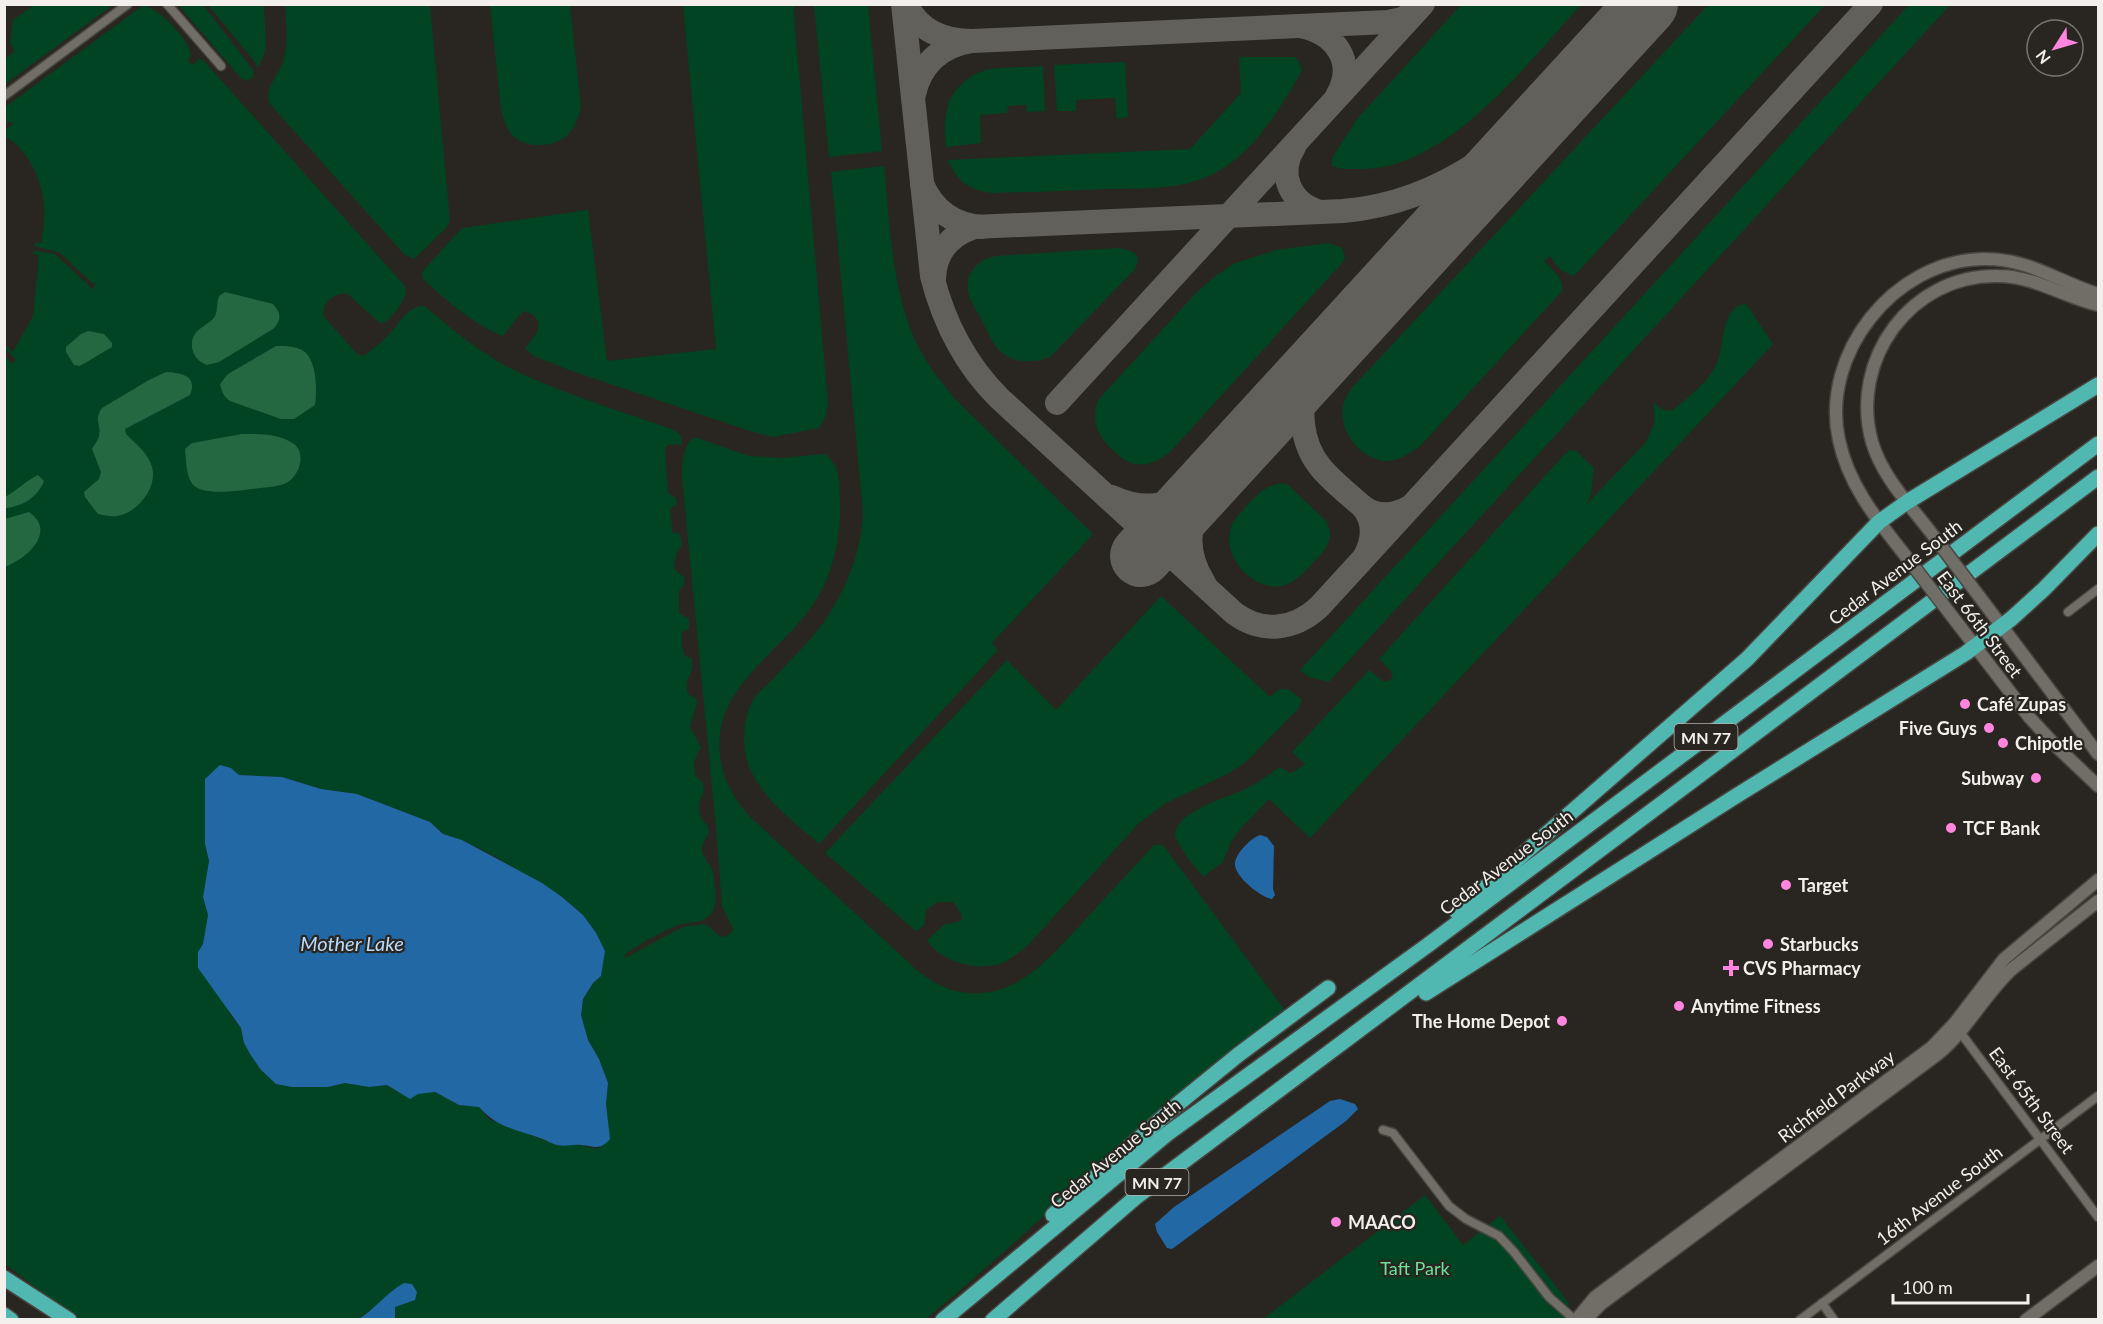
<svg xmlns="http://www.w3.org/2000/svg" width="2103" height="1324" font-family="Lato,sans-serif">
  <rect width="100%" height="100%" fill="#292621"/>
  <!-- green -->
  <g fill="#004423" fill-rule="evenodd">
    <path d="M1709,4L1825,5L1574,276C1563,273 1556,266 1550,256L1544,261C1551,269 1565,279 1562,291L1422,444C1412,452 1398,462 1384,461C1360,458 1339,432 1343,407C1343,402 1348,395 1350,390Z"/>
    <path d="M34,5H113L5,84V59L15,51L10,43L13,20Z"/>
    <path d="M178,5H203L250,66L254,72L253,77L247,81L241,78Z"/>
    <path d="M208,5H264L266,48L259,67Z"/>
    <path d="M285,5H430L450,221L446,228L414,259L404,254L270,104C263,88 279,76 283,61C289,43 286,23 285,5Z"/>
    <path d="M490,5H570L581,108C578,117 576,126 569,133C557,148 527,149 513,136C506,129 504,119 501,110Z"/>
    <path d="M683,5H794L795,28L828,403L826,416L819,428L773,437L750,431L569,370L534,356L525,348L537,333L539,323L534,315L524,311C515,318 511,328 502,336C471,322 448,302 423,279L422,272L462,228L588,210L607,361L716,349Z"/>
    <path d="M814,5H868L882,151L829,157Z"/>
    <path d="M1461,5H1581C1527,63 1449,168 1363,169C1352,169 1341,170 1332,166V158L1357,119Z"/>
    <path d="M1909,5H1950L1329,682L1309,677L1300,670Z"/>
    <path d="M145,6C161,10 189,40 191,55L188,61L192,65L199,59L203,60L405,286C409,299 394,313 386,322L380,323L376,320L348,294C336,291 320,303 324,317L357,354L364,356C372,349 383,342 390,333C401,322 407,306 424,306C450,327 476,350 506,366C558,393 616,409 671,429C678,432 684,437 681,445L669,444L665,448L668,493L676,498L677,504L670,509L672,532L680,534L682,545C677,550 672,563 676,570C678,573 682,575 684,577V585L679,590V613L689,619V628L682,632V647L685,656L691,658C697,672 683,675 688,694L696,699L697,702L690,727L701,747L694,761L695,775L703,783L704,792C697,802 696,817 707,824L709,833C708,836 705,838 704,841C696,856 712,862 713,874C715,888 719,904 710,915C703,923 689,922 679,925C660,931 642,944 625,954V958L673,932L686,926L706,924L718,935L725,937L731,933L733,929L722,906L717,839L682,477C682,465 683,445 694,437L749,456L782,458L825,454C842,467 839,484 840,503C841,534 834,569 819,595C787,651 711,684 720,756C723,781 733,797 749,816L919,972C929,979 940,986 951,990C1011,1006 1046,962 1082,923C1106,897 1130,871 1154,845H1163L1284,1009L1283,1014C1203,1079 1124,1146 1046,1214C1006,1250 967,1285 926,1319H395V1288L369,1313L359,1319H77L5,1264L4,355L12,364L16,360L5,348L8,347L13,352L33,316L39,255L34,254L33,251L51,253L57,256L98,294L93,289L96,283L93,284L60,253L34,246L35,243H41C43,231 45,218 44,205C43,181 26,146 5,137L4,126L7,129L13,124L10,121L5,125V107L141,7ZM231,768L239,775L282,777L321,789L357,794L430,822L443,834L462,840L494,856L562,897L583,915L605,951L601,975L593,983L583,999L581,1015L588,1040L599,1059L608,1083L606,1104L609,1139L597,1149L581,1145H557L489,1119L479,1106L459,1105L435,1092L399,1093L387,1085L369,1087L345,1083L328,1087H292L276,1084L261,1070L250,1054L244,1043L241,1028L230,1014L198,953L203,944L208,915L203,897L209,861L205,844V779Z"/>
    <path d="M1239,57H1295L1300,64L1302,71C1281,107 1252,156 1213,174C1180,191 1142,188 1105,189C1067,191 1029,192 991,193C967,189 958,182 948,160L1190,149L1241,93Z"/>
    <path d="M1125,62L1128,117L1117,119L1115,98L1076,100V111H1057L1054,65Z"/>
    <path d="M1043,66L1045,111L1027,112L1026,105L1008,106L1007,113L980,115L981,143L946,147C945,134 944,121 947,109C950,92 969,74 986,70C1002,66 1026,68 1043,66Z"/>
    <path d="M884,166C890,224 891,284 914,338C924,360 940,381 955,399L1093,534L992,643L998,650L819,844C795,823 765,801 751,771C741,752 742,719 753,700C757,693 766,686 772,680C790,660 811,641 826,619C848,586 861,551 863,512L831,172Z"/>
    <path d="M1329,243L1342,248L1345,258L1342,263L1170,452C1159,460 1150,466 1136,464C1128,463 1122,458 1116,453C1099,438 1090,423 1098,400L1195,294L1214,277L1233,264L1276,250Z"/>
    <path d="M1119,248C1134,251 1143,255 1134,270L1051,356C1042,361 1035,361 1024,361C998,360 992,340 981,319C977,311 969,300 968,290C965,271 981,258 997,256Z"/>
    <path d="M1746,304L1773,344L1310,838L1269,799L1240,829L1231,842L1223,862L1203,877L1187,857L1175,837C1174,811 1225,799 1245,789C1257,783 1269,775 1280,767L1290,773L1295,771L1305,764L1292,752L1369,670L1384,682L1390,680L1393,676L1391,671L1379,659L1564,455L1570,450L1576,451L1594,468L1591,494L1586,505L1646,442L1654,424V402L1663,410L1672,411C1688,397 1708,383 1717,363C1725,346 1720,306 1746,304Z"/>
    <path d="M1281,483L1287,484L1324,519C1334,532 1331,543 1320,555C1309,567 1298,582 1281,586C1254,591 1223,558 1230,531C1232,520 1241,513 1247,505C1257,494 1266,486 1281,483Z"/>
    <path d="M1161,596L1270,697L1280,689H1287L1302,699L1298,709L1246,762L1229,773L1166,803L1138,824L1029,944C1021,951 1012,959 1002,963C978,972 940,962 927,940L945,924L953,923L962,920L961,913L953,902H938L926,910L924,925L916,931L825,853L1007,660L1056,710Z"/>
    <path d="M1425,1195L1463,1245L1500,1216L1569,1303L1567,1319L1262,1320Z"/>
  </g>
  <!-- forest -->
  <g fill="#246841">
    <path d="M225,292L273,304C281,313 282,320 273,329L219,362L207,365C195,362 187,346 195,334C199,328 208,324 213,319C219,312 216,303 219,296Z"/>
    <path d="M88,331L104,334L112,343V347L80,366L74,365L66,352V347L81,334Z"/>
    <path d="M276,346C286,346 297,346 305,352C317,363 317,390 315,405L294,419H281L230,401C223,396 222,392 220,384L228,374Z"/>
    <path d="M166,372C181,373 198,375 190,395L125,429L126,434C136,444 148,453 152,467C158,488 137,513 117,516C110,517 104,515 98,514L85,497L84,492L99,479L101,472L92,449C94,445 98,441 99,436C102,424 93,421 102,408L149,380Z"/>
    <path d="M242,434C259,434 279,433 294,444C306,453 300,474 288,482C283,485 277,486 270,487C252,488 201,500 191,482C186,473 186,459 185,449L192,443Z"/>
    <path d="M38,475L44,481C38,497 22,507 5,508V497C16,491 27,480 38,475Z"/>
    <path d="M29,512C57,532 27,558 5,567V519Z"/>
  </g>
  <!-- water -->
  <g fill="#2168a4">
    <path d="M220,765L231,768L239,775L282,777L321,789L357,794L430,822L443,834L462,840L542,883L562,897L583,915L596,933L605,951L601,976L593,983L583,999L581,1015L588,1040L599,1059L608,1083L606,1104L610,1139C600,1151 594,1146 581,1145C573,1144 565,1147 557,1145C552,1144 546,1140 540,1138C515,1129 498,1128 479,1107L459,1105L435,1092L418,1094L410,1099L387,1085L369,1087L345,1083L328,1087H292L276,1084L261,1070L250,1054L244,1043L241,1028L198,968V952L203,944L208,915L203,897L209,861L205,844V779Z"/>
    <path d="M1260,835L1267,837L1274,846L1273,889L1275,895L1272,899C1261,898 1233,875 1235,863C1236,853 1251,838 1260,835Z"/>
    <path d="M1340,1099L1355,1104L1358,1109L1346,1121L1172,1249L1167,1248L1157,1232L1155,1224L1174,1207L1330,1101Z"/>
    <path d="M404,1283L412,1284L417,1292L415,1300L395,1307V1319H359C375,1309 387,1292 404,1283Z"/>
  </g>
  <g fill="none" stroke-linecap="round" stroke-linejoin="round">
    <!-- taxiway -->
    <g stroke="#62605b" stroke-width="24">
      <path d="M903,4L932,276C944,323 964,363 999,398L1234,613C1262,634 1294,630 1319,607L1871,4"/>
      <path d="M906,4C919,31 944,41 972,41C941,46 921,63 914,94"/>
      <path d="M972,41L1299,26"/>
      <path d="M1337,96C1357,62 1335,32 1299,26L1388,22L1402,19L1414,12"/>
      <path d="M1294,147C1277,174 1290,204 1321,212"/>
      <path d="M922,184C933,210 954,225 982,227"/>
      <path d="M934,278C935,253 950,235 974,227L1343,211C1452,202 1521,133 1595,61"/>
      <path d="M1346,333C1334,347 1321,361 1312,377C1296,405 1301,444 1321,468C1333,482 1348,494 1362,506"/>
      <path d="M1057,403L1423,4"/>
      <path d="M1112,497C1148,514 1176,504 1208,483C1192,520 1180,545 1204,583"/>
      <path d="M1365,556C1374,539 1375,521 1362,506C1377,518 1394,516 1410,507"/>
    </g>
    <!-- runway -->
    <path stroke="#62605b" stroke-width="62" d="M1141,556L1647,4"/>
    <defs>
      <g id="street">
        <path d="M167,4L221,66"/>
        <path d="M4,96L128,4"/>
        <path d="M2068,612L2098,589"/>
        <path d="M1960,1032L2098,1217"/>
        <path d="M1383,1130L1393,1133L1449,1206L1466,1219L1499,1236L1514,1252L1549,1297L1575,1320"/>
        <path d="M1822,1303L1834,1320"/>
        <path d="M1800,1320L2098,1096"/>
      </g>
      <g id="secondary">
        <path d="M1929,530C1908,503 1882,476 1872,442C1849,360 1911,274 1998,276C2034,276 2064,297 2098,305"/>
        <path d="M1901,550C1874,516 1848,483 1839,440C1820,354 1894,261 1982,259C2029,258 2056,281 2098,294"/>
        <path d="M1985,604L2098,754"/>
        <path d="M1958,624L2030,718L2058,748L2098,786"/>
        <path d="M1576,1320L1595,1297L1932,1047L1954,1024L2004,959L2098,880"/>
        <path d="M1585,1320L1601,1304L1938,1054C1967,1030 1984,995 2012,969L2098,901"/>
        <path d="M2026,1320L2098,1266"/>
      </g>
      <g id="highway">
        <path d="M1457,912L1747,659L1879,522L1907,502L2098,385"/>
        <path d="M1426,993L1736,796L1966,653L2011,619L2044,589L2098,534"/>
        <path d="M1053,1215L1179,1103L1238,1055L1328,988"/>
        <path d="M4,1278L69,1320"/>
        <path d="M4,1315L11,1320"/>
        <path d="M943,1320L1167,1134L1428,945L2098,444"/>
        <path d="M993,1320L1136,1197L2098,477"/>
      </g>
    </defs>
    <!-- street casing -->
    <use href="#street" stroke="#484540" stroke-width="11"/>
    <!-- secondary casing -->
    <use href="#secondary" stroke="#484540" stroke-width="15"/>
    <!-- highway casing -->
    <use href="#highway" stroke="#484540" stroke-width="18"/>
    <!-- street -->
    <use href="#street" stroke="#716d67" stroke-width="8"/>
    <!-- secondary -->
    <use href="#secondary" stroke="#716d67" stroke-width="12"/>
    <!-- highway -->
    <use href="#highway" stroke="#51b7b1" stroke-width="15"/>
    <defs>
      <g id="secondary-bridge">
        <path d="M1929,530L1985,604"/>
        <path d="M1901,550L1958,624"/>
      </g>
    </defs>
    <!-- secondary-bridge casing -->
    <use href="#secondary-bridge" stroke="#484540" stroke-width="15" stroke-linecap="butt"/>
    <!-- secondary-bridge -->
    <use href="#secondary-bridge" stroke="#716d67" stroke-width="12"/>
  </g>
  <!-- markers -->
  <g fill="#ff85de" stroke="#292621" stroke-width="2">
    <circle cx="1965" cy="704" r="6"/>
    <circle cx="1989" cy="728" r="6"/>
    <circle cx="2003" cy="743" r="6"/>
    <circle cx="2036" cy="778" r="6"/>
    <circle cx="1951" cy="828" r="6"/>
    <circle cx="1786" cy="885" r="6"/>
    <circle cx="1768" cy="944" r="6"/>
    <path d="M1728 959h6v6h6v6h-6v6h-6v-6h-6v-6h6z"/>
    <circle cx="1679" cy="1006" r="6"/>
    <circle cx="1562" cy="1021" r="6"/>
    <circle cx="1336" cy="1222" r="6"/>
  </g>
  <g text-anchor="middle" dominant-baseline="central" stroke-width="4.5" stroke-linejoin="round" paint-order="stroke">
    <!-- shield labels -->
    <g fill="#292621" stroke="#b6b3af" stroke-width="1.5">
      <rect x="1674.5" y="724" width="63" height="26" rx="4.5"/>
      <rect x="1125.5" y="1169" width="63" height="26" rx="4.5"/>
    </g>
    <g font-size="16" font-weight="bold" fill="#f2efec">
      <text x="1706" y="737">MN 77</text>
      <text x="1157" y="1182">MN 77</text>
    </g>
    <!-- street labels -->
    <g font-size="18" fill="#f2efec" stroke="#292621">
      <text transform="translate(1895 572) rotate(-37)">Cedar Avenue South</text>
      <text transform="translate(1980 624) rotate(53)">East 66th Street</text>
      <text transform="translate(1506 862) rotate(-37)">Cedar Avenue South</text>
      <text transform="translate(1836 1096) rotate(-37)">Richfield Parkway</text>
      <text transform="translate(2032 1100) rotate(53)">East 65th Street</text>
      <text transform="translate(1115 1153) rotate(-39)">Cedar Avenue South</text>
      <text transform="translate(1939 1195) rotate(-37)">16th Avenue South</text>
    </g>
    <!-- poi labels -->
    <g font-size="18" font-weight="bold" fill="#f2efec" stroke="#292621" text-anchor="start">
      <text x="1977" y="704">Café Zupas</text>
      <text x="1977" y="728" text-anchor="end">Five Guys</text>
      <text x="2015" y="743">Chipotle</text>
      <text x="2024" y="778" text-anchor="end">Subway</text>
      <text x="1963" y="828">TCF Bank</text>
      <text x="1798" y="885">Target</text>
      <text x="1780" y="944">Starbucks</text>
      <text x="1743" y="968">CVS Pharmacy</text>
      <text x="1691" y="1006">Anytime Fitness</text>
      <text x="1550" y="1021" text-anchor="end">The Home Depot</text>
      <text x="1348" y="1222">MAACO</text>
    </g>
    <!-- park labels -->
    <g font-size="18" fill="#6ce29b" stroke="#292621">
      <text x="1415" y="1268">Taft Park</text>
    </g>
    <!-- water labels -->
    <g font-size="20" font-style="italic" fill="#b9dbfd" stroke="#292621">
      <text x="352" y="943">Mother Lake</text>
    </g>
  </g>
  <!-- border -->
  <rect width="2103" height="1324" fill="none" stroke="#f2efec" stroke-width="12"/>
  <!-- north arrow -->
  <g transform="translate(2055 48) rotate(233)"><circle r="28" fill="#292621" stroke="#797672" stroke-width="1.5"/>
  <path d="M0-4.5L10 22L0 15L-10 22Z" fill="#ff85de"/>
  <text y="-9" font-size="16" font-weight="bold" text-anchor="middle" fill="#f2efec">N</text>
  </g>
  <!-- scale -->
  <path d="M1893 1294v9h135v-9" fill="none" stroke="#f2efec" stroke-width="3"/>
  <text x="1902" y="1294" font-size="18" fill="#f2efec" stroke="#292621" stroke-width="4.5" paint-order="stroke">100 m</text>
</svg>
